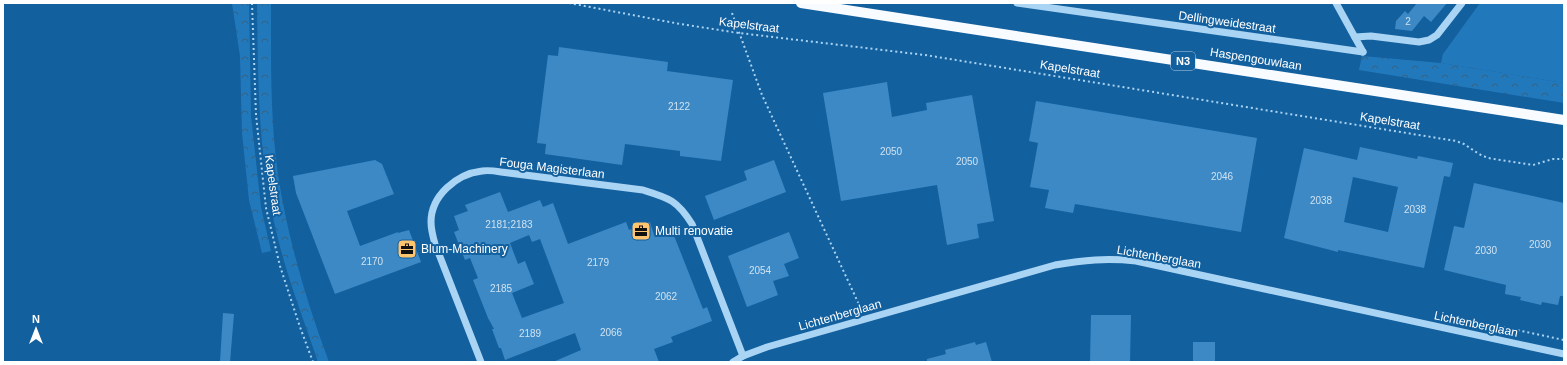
<svg xmlns="http://www.w3.org/2000/svg" width="1567" height="365" font-family="Arial,sans-serif">
  <defs>
    <pattern id="forest-crowns" width="20" height="18" patternUnits="userSpaceOnUse"><rect width="20" height="18" fill="#2179bc"/><path d="M2 6a3 3 0 1 1 6 0M12 15a3 3 0 1 1 6 0" fill="none" stroke="#366284"/></pattern>
  </defs>
  <rect width="100%" height="100%" fill="#13609f"/>
  <!-- green -->
  <path fill="#2179bc" d="M1480,3H1564V83L1441,63L1443,54Z"/>
  <!-- forest -->
  <g fill="url(#forest-crowns)">
    <path d="M232,3H249L251,116L261,207L271,251L262,253L249,200L242,133L240,56Z"/>
    <path d="M257,3H271C271,60 270,118 278,175C288,239 306,301 329,362H318C303,317 285,272 275,226C258,153 258,77 257,3Z"/>
    <path d="M1362,56L1441,63L1564,83V103L1359,70Z"/>
  </g>
  <!-- building -->
  <g fill="#3c89c6" fill-rule="evenodd">
    <path d="M1417,3H1447L1431,22L1424,16L1412,31L1395,29L1396,21L1405,11L1408,14Z"/>
    <path d="M559,47L668,62L667,71L733,80L721,161L680,156V151L625,144L622,165L545,154L546,144L537,143L548,55L558,56Z"/>
    <path d="M887,82L892,117L927,110L926,103L972,95L994,221L977,224L979,238L947,245L937,185L841,201L823,93Z"/>
    <path d="M1036,101L1257,138L1241,232L1075,204L1073,213L1045,208L1049,190L1030,187L1038,143L1029,141Z"/>
    <path d="M1360,147L1417,159L1418,156L1453,163L1450,177L1444,176L1424,268L1338,250V252L1284,238L1304,148L1357,160ZM1353,177L1398,187L1388,232L1344,222Z"/>
    <path d="M375,160L382,164L394,194L347,211L360,246L398,232V233L409,230L421,262L335,294L296,193L293,176Z"/>
    <path d="M774,160L786,192L714,220L705,196L747,180L744,171Z"/>
    <path d="M1474,183L1564,203V296H1560L1558,305L1542,302L1541,305L1520,300L1521,297L1505,294L1506,285L1444,270L1454,226L1464,228Z"/>
    <path d="M500,192L508,212L540,200L543,207L553,203L568,244L626,222L629,230L650,222L654,235L671,228L703,309L707,307L712,321L671,337L673,342L654,349L659,362H553L581,350L575,333L505,360L501,348H499L492,329H494L488,318L473,280L478,278L470,258L465,260L454,232L459,230L454,216L468,211L465,205ZM529,235L532,242L540,239L564,303L522,318L512,293L534,284L525,261L518,264L510,243Z"/>
    <path d="M789,232L799,258L784,264L789,276L773,281L778,295L747,307L728,256Z"/>
    <path d="M223,313L234,314L230,362H220Z"/>
    <path d="M1091,315H1131L1130,362H1090Z"/>
    <path d="M975,342L976,345L986,342L992,362H927V359L946,354L945,350Z"/>
    <rect x="1193" y="342" width="22" height="20"/>
  </g>
  <g fill="none" stroke-linecap="round" stroke-linejoin="round">
    <!-- path -->
    <g stroke="#aad4f4" stroke-width="2" stroke-dasharray="2 3" stroke-linecap="butt">
      <path d="M252,3L256,115L266,208L280,266L300,327L313,362"/>
      <path d="M569,3L680,24L739,33L925,55L1456,141L1464,144L1479,154L1488,158L1533,165L1553,159H1564"/>
      <path d="M732,13L762,95L862,311"/>
      <path d="M1494,329L1498,326L1564,340"/>
    </g>
    <!-- minor -->
    <g stroke="#aad4f4" stroke-width="7">
      <path d="M1017,3L1363,52"/>
      <path d="M1336,3L1363,52"/>
      <path d="M1355,37L1371,36L1419,42L1429,40L1437,35L1462,3"/>
      <path d="M481,362L435,244C433,237 431,230 431,222C431,196 456,174 482,171C488,170 495,171 501,172L643,190C669,198 677,200 692,224L743,356"/>
      <path d="M733,362L743,356L767,347L1055,265C1084,260 1106,258 1136,261L1564,354"/>
    </g>
    <!-- major -->
    <path stroke="#f8fbff" stroke-width="10" d="M801,3L1564,120"/>
  </g>
  <!-- icons -->
  <defs>
    <symbol id="office-square" viewBox="-11 -11 22 22"><rect x="-9" y="-9" width="18" height="18" rx="4" fill="#ffc46e" stroke="#13609f"/><path d="M-6-3h4V-5.5h4V-3h4V5H-6ZM-1-4.5V-3h2v-1.5ZM-6 0V1H6V0Z" fill="#111"/></symbol>
  </defs>
  <g fill-rule="evenodd">
    <use href="#office-square" x="630" y="220" width="22" height="22"/>
    <use href="#office-square" x="396" y="238" width="22" height="22"/>
  </g>
  <g text-anchor="middle" dominant-baseline="central" stroke-width="4" stroke-linejoin="round" paint-order="stroke">
    <!-- number labels -->
    <g font-size="10" fill="#cee2f1">
      <text x="1408" y="21">2</text>
      <text x="679" y="106">2122</text>
      <text x="891" y="151">2050</text>
      <text x="967" y="161">2050</text>
      <text x="1222" y="176">2046</text>
      <text x="1321" y="200">2038</text>
      <text x="1415" y="209">2038</text>
      <text x="509" y="224">2181;2183</text>
      <text x="1540" y="244">2030</text>
      <text x="1486" y="250">2030</text>
      <text x="372" y="261">2170</text>
      <text x="598" y="262">2179</text>
      <text x="760" y="270">2054</text>
      <text x="501" y="288">2185</text>
      <text x="666" y="296">2062</text>
      <text x="611" y="332">2066</text>
      <text x="530" y="333">2189</text>
    </g>
    <!-- shield labels -->
    <rect fill="#13609f" stroke="#b8cfe2" stroke-width="1" x="1171" y="52" width="24" height="18" rx="3"/>
    <g font-size="11" font-weight="bold" fill="#fff">
      <text x="1183" y="61">N3</text>
    </g>
    <!-- street labels -->
    <g font-size="12" fill="#fff" stroke="#13609f">
      <text transform="translate(1227 22) rotate(8)">Dellingweidestraat</text>
      <text transform="translate(749 25) rotate(7)">Kapelstraat</text>
      <text transform="translate(1256 59) rotate(9)">Haspengouwlaan</text>
      <text transform="translate(1070 69) rotate(9)">Kapelstraat</text>
      <text transform="translate(1390 121) rotate(9)">Kapelstraat</text>
      <text transform="translate(552 168) rotate(7)">Fouga Magisterlaan</text>
      <text transform="translate(273 185) rotate(82)">Kapelstraat</text>
      <text transform="translate(1159 257) rotate(10)">Lichtenberglaan</text>
      <text transform="translate(840 315) rotate(-16)">Lichtenberglaan</text>
      <text transform="translate(1476 324) rotate(12)">Lichtenberglaan</text>
    </g>
    <!-- poi labels -->
    <g font-size="12" fill="#fff" stroke="#13609f" text-anchor="start">
      <text x="655" y="231">Multi renovatie</text>
      <text x="421" y="249">Blum-Machinery</text>
    </g>
  </g>
  <!-- border -->
  <rect width="1567" height="365" fill="none" stroke="#ffffff" stroke-width="8"/>
  <!-- north arrow -->
  <g transform="translate(36 329)" stroke="#13609f" stroke-width="3" paint-order="stroke">
  <path d="M0-3L7 15L0 10L-7 15Z" fill="#ffffff"/>
  <text y="-6" font-size="11" font-weight="bold" text-anchor="middle" fill="#ffffff">N</text>
  </g>
</svg>
